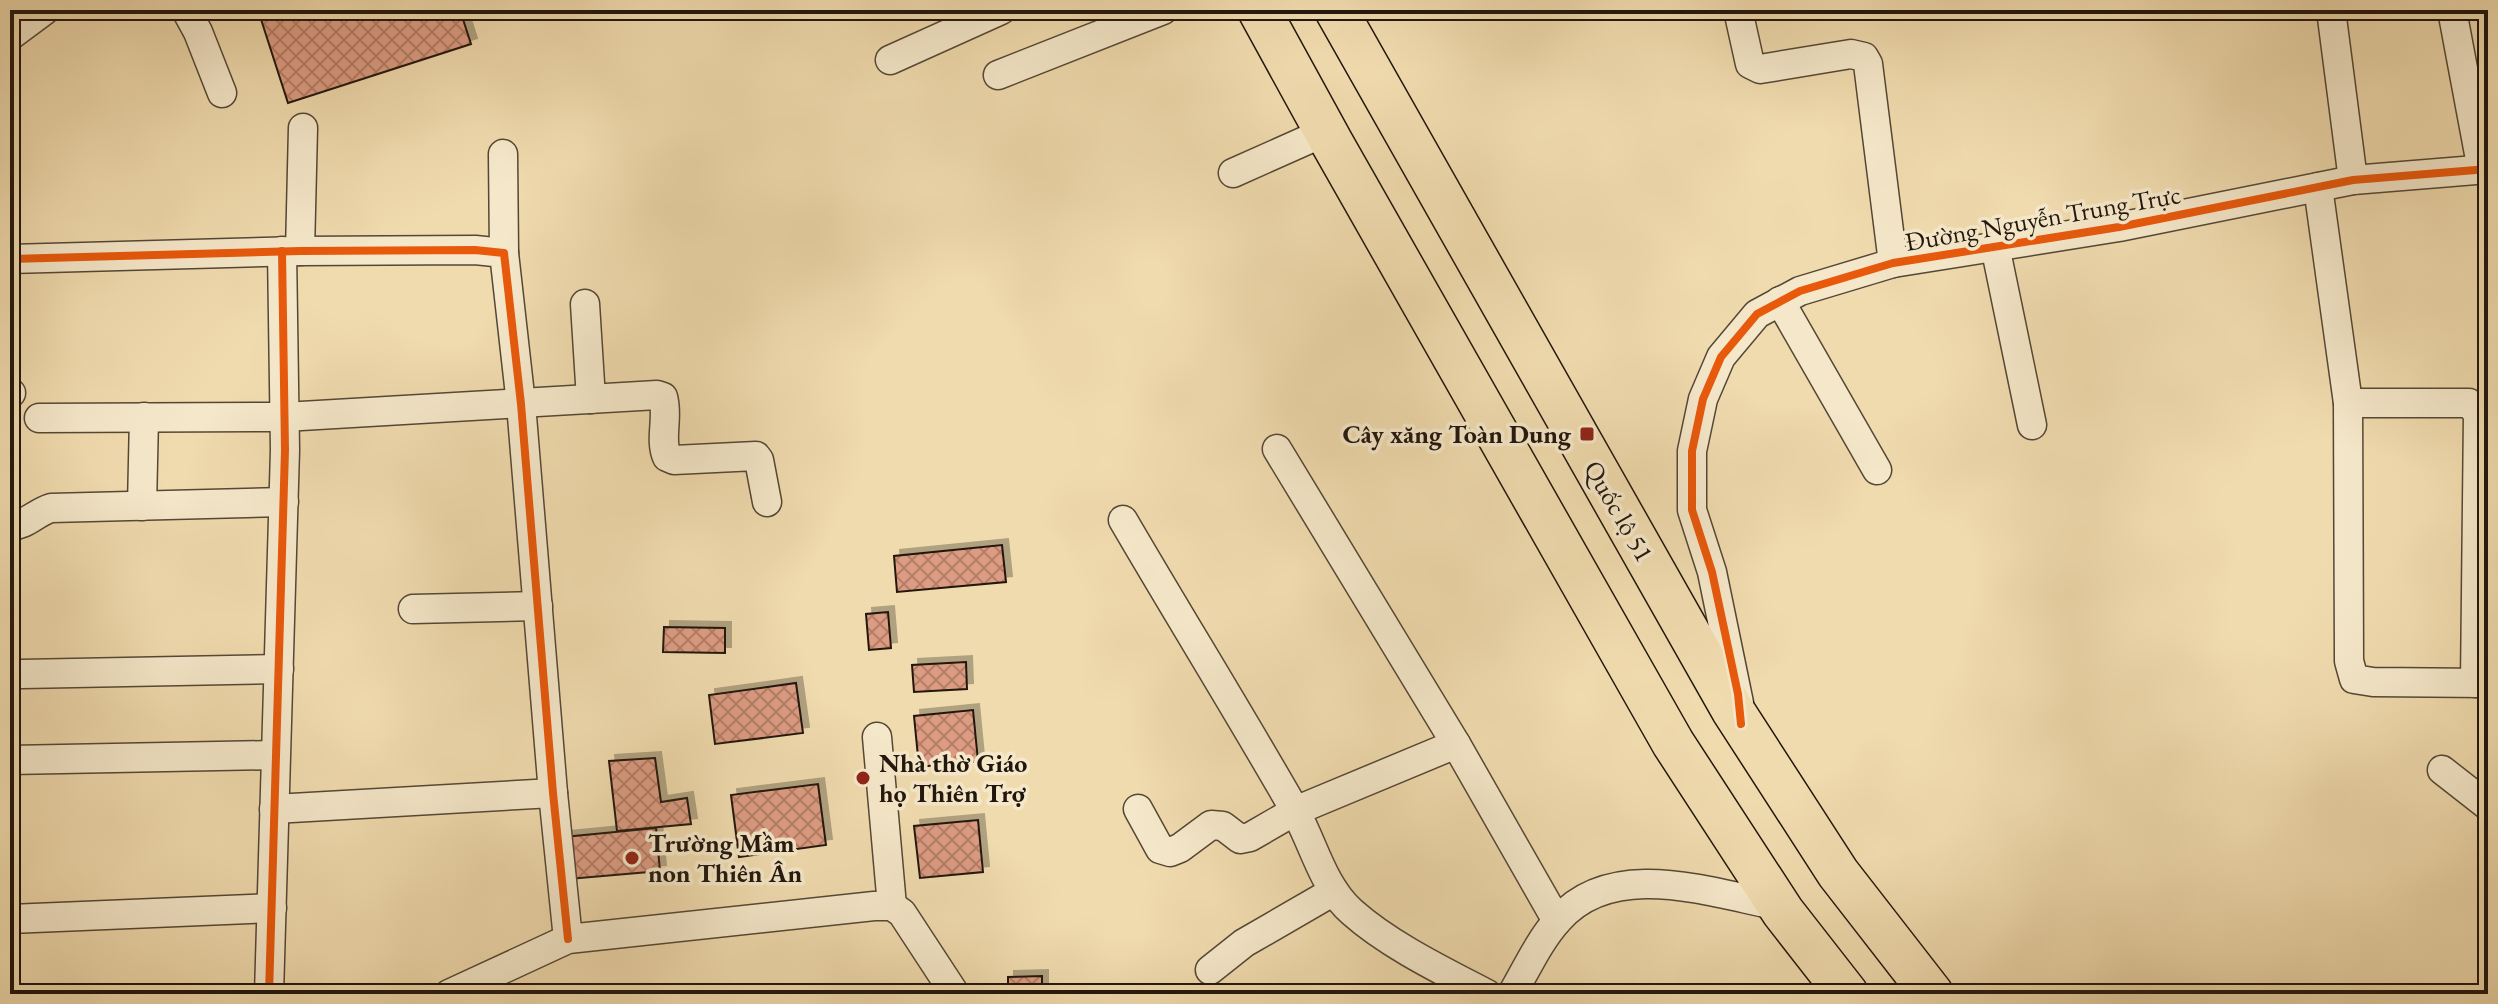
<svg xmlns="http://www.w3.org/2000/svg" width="2498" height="1004" font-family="'EB Garamond',serif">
  <defs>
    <pattern id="building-cross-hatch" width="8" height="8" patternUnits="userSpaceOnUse" patternTransform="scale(2)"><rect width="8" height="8" fill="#dd9c82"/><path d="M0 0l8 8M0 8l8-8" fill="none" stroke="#b37e69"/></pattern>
    <filter id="shadow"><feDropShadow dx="6" dy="-6" stdDeviation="0" flood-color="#0004"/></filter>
  </defs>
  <rect width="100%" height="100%" fill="#f0dbae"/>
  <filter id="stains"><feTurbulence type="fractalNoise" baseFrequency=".0025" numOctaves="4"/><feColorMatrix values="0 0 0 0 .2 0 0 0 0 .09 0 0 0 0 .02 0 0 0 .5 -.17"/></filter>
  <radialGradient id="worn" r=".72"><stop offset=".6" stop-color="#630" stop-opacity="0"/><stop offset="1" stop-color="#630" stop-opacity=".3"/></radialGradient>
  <!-- building -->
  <g fill="url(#building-cross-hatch)" stroke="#21160d" stroke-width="2" filter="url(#shadow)">
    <path d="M258,10H460L471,44L288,103Z"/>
    <path d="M1002,545L1006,582L897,592L894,556Z"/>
    <path d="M888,612L891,648L869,650L866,614Z"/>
    <path d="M664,627L725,628V653L663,652Z"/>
    <path d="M966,662L967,689L914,692L912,665Z"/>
    <path d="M796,683L803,733L715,744L709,695Z"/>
    <path d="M973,710L978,761L919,767L914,716Z"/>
    <path d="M655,758L661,802L687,798L691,824L617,831L609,761Z"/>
    <path d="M818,784L826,845L739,857L731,795Z"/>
    <path d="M978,820L983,872L920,878L914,826Z"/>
    <path d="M656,828L660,871L569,879L564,837Z"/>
    <path d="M1042,976V994H1008V977Z"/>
  </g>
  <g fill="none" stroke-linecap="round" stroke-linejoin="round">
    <defs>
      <g id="minor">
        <path d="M186,10L198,32L222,93"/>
        <path d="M1738,10L1750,64L1760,69L1851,54L1864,57L1868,64L1893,263"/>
        <path d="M2331,10L2353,180"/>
        <path d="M2452,10L2482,170"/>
        <path d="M10,36L45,10"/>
        <path d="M890,60L1001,10"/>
        <path d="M998,75L1163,10"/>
        <path d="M503,154L504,253"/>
        <path d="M1233,173L1325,132"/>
        <path d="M2318,187L2348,403L2349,661L2354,679L2373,682L2488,683"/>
        <path d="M1995,246L2032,425"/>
        <path d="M300,251L303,128"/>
        <path d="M10,259L300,251L475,250L504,253L521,404L553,793L568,939"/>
        <path d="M1780,301L1877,470"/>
        <path d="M585,304L591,399"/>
        <path d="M10,393H11"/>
        <path d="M2348,403H2469L2478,414L2475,683"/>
        <path d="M39,418L284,417L657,395L663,397C669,417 659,439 667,457L674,460L756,456L759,460L767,502"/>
        <path d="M1277,449L1456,744L1557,921"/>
        <path d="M142,506L144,417"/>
        <path d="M1123,520C1179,616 1238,711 1293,807C1313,841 1322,886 1352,912C1389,945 1443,971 1487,994"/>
        <path d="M10,526C27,525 35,513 51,508L284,502"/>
        <path d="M413,609L538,606"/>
        <path d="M22,674L279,669"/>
        <path d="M1739,703L1712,572L1692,510V451L1703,399L1721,357L1757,314L1800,291L1893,263L2119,227L2353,180L2488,169"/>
        <path d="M877,737L892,906"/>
        <path d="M10,760L275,755"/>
        <path d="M2442,770L2488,806"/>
        <path d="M274,809L553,793"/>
        <path d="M1138,809L1160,849L1170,852L1180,848L1211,825L1223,826L1240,839L1250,837L1295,811L1456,744"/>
        <path d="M10,919L272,908"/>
        <path d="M1210,970L1244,943L1334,891"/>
        <path d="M269,994L285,450L282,251"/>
        <path d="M449,994L568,939L874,906H892L902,913L955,994"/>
        <path d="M1512,994C1526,970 1539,941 1558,920C1613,857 1711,893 1780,906"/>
      </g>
      <g id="highway">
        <path d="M1259,10L1332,143L1673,743L1783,912L1847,994"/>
        <path d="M1336,10L1732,709L1838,873L1932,994"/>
      </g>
    </defs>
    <!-- minor casing -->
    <use href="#minor" stroke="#554735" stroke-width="31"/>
    <!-- highway casing -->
    <use href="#highway" stroke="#21160d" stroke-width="45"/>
    <!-- minor -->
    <use href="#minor" stroke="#f5e8ca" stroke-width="28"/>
    <!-- highway -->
    <use href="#highway" stroke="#f0dbae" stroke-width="42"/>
    <defs>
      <g id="cycleway">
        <path d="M10,259L300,251L475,250L504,253L521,404L553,793L568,939"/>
        <path d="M1741,724L1738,694L1712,572L1692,510V451L1703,399L1721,357L1757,314L1800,291L1893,263L2119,227L2353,180L2488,169"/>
        <path d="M269,994L285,450L282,251"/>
      </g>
    </defs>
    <!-- cycleway casing -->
    <use href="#cycleway" stroke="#f5e8ca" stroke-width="13"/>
    <!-- cycleway -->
    <use href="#cycleway" stroke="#e8590c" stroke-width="8"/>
  </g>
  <!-- markers -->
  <g fill="#8f2418" stroke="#f5e8ca" stroke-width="3">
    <rect x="1579" y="426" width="16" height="16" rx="4"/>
    <circle cx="863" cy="778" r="8"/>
    <circle cx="632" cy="858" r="8"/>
  </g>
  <g text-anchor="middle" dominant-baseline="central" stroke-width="7" stroke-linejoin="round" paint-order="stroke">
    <!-- street labels -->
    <g font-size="26" fill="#21160d" stroke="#f5e8ca">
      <text transform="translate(2043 218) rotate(-10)">Đường Nguyễn Trung Trực</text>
      <text transform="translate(1619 511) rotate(60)">Quốc lộ 51</text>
    </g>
    <!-- poi labels -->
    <g font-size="26" font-weight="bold" fill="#21160d" stroke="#f5e8ca" text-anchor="start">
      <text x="1571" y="434" text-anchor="end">Cây xăng Toàn Dung</text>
      <text x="879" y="763">Nhà thờ Giáo<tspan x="879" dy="30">họ Thiên Trợ</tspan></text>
      <text x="648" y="843">Trường Mầm<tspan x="648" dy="30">non Thiên Ân</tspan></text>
    </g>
  </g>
  <!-- margin -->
  <rect width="2498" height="1004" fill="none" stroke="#f0dbae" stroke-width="40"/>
  <rect x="12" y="12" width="2474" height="980" fill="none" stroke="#21160d" stroke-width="4"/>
  <rect x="20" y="20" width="2458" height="964" fill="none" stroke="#21160d" stroke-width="2"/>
  <rect width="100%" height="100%" filter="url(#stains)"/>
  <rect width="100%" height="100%" fill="url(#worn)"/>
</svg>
